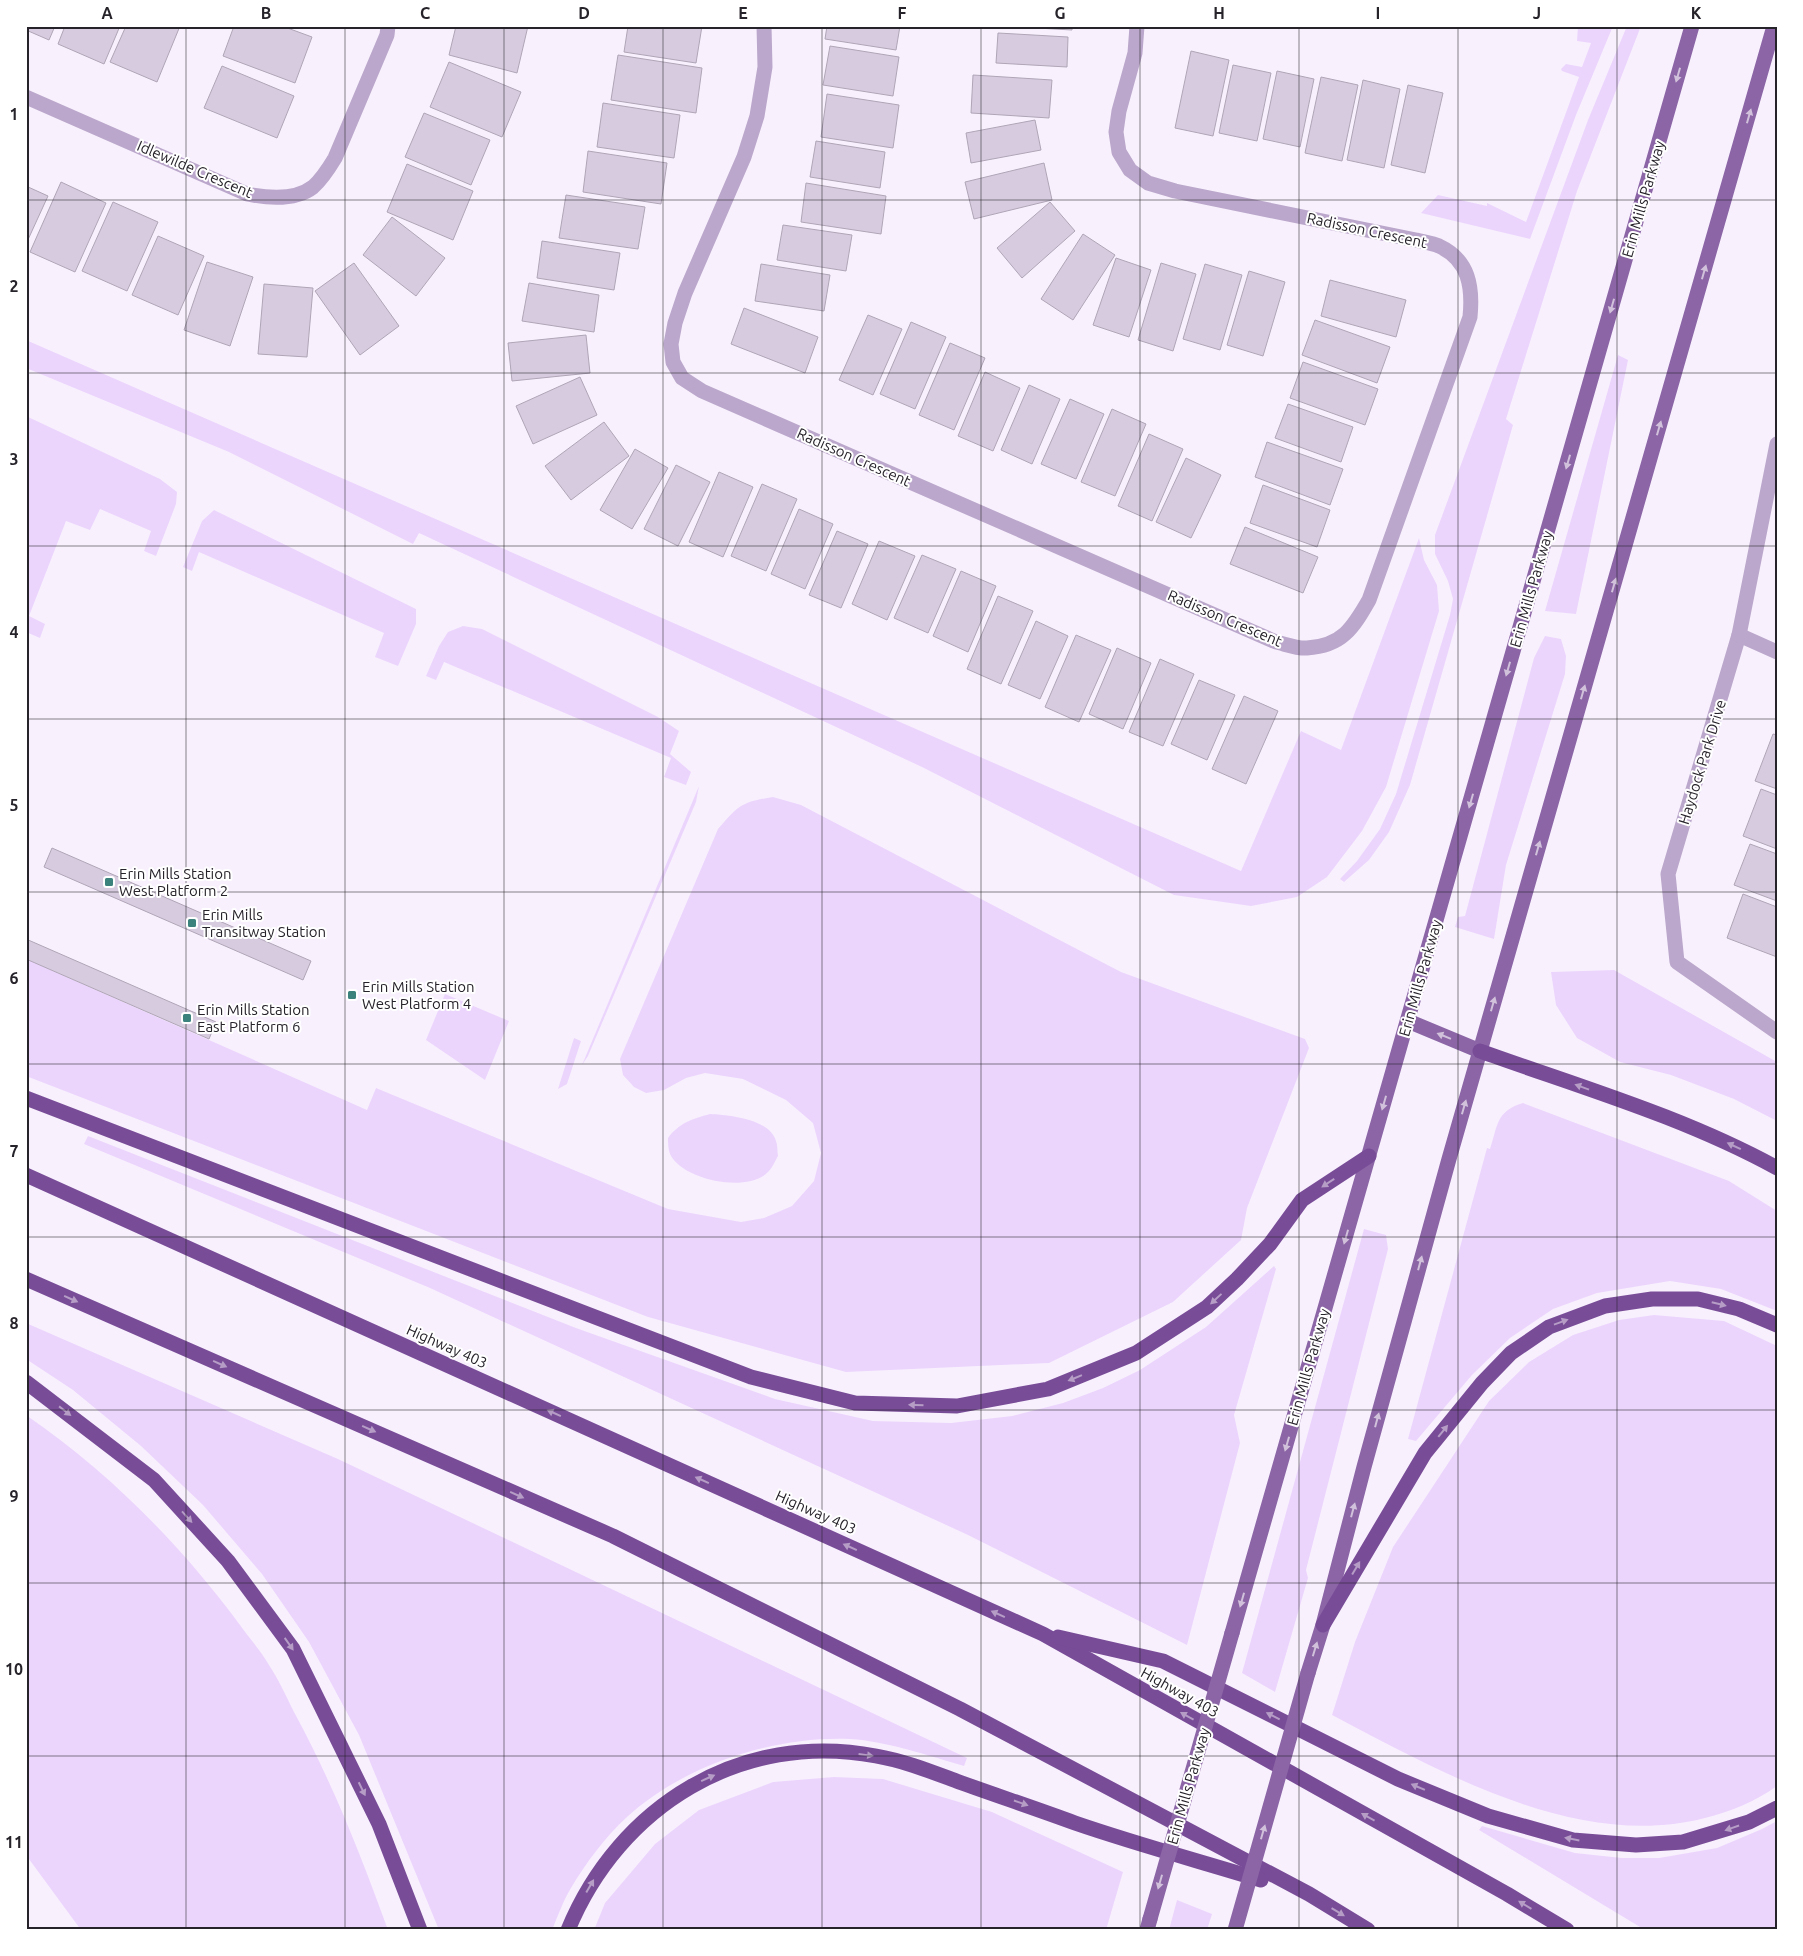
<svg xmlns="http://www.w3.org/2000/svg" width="1803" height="1956" font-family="Ubuntu,sans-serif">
  <rect width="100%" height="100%" fill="#f8f1fd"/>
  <!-- green -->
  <g fill="#ecd5fd">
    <path d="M1578,26H1613L1576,115L1530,239L1421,213L1438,195L1487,206V203L1526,222L1579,77L1562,71L1561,69L1566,64L1582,67L1591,43L1577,41Z"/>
    <path d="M1627,26H1641L1577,191L1506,419L1513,425L1410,785L1389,832L1369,860L1344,882L1340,879L1357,861L1380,829L1396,794L1450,615L1453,599L1448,581L1435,554V535L1588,120Z"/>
    <path d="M26,340L1241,871L1301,731L1341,750L1419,538L1424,560L1437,585L1439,611L1386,787L1362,831L1327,877L1297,897L1251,906L1174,895L922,767L419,533L413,544L229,452L26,368Z"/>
    <path d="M1618,355L1628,360L1576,614L1545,611Z"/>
    <path d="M26,416L160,479L177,492L176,504L156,556L144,551L151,531L100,509L90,530L66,521L29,616L45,624L40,638L26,632Z"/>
    <path d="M214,510L416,609V624L398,666L375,657L384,633L199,552L192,571L183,567L202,521Z"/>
    <path d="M463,626L482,629L658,717L679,731L670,754L691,772L686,785L664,777L671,758L444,662L436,680L426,676L439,646L448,632Z"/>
    <path d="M1545,636L1561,639L1566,656L1565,674L1506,865L1494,939L1455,927L1458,917L1465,916L1534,658Z"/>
    <path d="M699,786L696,802L588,1056L582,1065Z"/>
    <path d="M773,797L801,805L1121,972L1305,1039L1309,1048L1247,1208L1241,1240L1173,1302L1049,1363L846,1372L648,1317L26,1076V959L367,1110L376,1088L668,1209L741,1222L764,1218L792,1206L814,1181L821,1153L813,1123L786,1100L743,1079L705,1073L686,1078L664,1090L646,1093L634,1087L623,1075L620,1059L718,829C739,805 741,802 773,797Z"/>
    <path d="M1614,970L1777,1062V1121L1734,1099L1671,1075L1620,1062L1577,1038L1556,1005L1551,972Z"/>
    <path d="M445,994L509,1021L485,1080L426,1040Z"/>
    <path d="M574,1038L581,1041L567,1084L558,1089Z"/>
    <path d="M1523,1103L1729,1181L1777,1211V1311L1721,1289L1670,1281L1597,1293L1553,1309L1510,1338L1472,1375L1416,1441L1408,1439L1487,1148L1490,1149C1498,1125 1496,1111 1523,1103Z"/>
    <path d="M710,1114C729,1115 770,1119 776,1141C778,1146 777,1151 778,1156C775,1161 772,1169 767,1173C746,1193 682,1180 670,1154C668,1149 668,1143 668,1138C679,1123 692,1119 710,1114Z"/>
    <path d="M88,1136L576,1328L775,1399L873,1421L951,1423L1012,1416L1063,1403L1103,1388L1140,1370L1206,1327L1274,1266L1276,1269L1234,1415L1240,1443L1187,1645L968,1535L430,1288L84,1144Z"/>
    <path d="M1364,1229L1386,1235L1388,1249L1306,1570L1308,1578L1275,1692L1242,1673Z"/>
    <path d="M1654,1315L1724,1321L1777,1346V1786C1756,1801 1730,1812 1705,1818C1578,1851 1441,1772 1332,1715L1355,1642L1393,1547L1489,1401L1529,1362L1573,1335L1619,1320Z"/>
    <path d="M26,1323L338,1459L967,1758L964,1766C929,1756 886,1741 850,1739C773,1736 684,1765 627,1817C605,1837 586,1863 571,1888C563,1901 558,1916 552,1930H439L359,1735L309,1642L262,1574L203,1505L141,1446L73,1390L26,1359Z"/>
    <path d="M26,1415C109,1472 181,1545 240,1625C250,1639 261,1651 269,1665C279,1680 286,1696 294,1712C332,1782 361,1855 388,1930H81L26,1855Z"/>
    <path d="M834,1777L883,1779L992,1812L1123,1872L1106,1930H594L605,1903L655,1844L699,1810L773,1782Z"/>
    <path d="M1777,1821V1930H1645L1479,1830L1482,1826L1575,1853L1622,1858H1659L1717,1848L1762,1829Z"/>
    <path d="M1177,1900L1212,1914L1207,1930H1169Z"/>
  </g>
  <!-- building -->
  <g fill="#d7ccdf" stroke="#afa5b7">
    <path d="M26,26H55L49,40L26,30Z"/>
    <path d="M65,26H120L104,64L58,44Z"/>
    <path d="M126,26H180L157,82L110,62Z"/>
    <path d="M234,26H282L312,37L295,83L223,56Z"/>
    <path d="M456,26H528L517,73L449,55Z"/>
    <path d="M628,26H702L696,63L624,52Z"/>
    <path d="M827,26H900L896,50L825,39Z"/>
    <path d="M1002,26H1072V30Z"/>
    <path d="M998,33L1068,37L1067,67L996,63Z"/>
    <path d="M830,46L899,57L893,96L823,85Z"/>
    <path d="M1191,51L1229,60L1213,136L1175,128Z"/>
    <path d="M618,55L702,68L696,113L611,100Z"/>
    <path d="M449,62L521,92L502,137L430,107Z"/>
    <path d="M1233,65L1271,73L1257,141L1219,133Z"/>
    <path d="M222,66L294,96L277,138L204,108Z"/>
    <path d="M1277,71L1314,79L1300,147L1263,139Z"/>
    <path d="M973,75L1052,80L1049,118L971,113Z"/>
    <path d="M1321,77L1358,85L1342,161L1305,153Z"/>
    <path d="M1363,80L1400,89L1384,168L1347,160Z"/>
    <path d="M1408,85L1443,93L1425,173L1391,165Z"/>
    <path d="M827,94L899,105L893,148L821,137Z"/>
    <path d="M603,103L680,115L674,158L597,147Z"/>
    <path d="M424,113L490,140L471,185L405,157Z"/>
    <path d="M1035,120L1041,150L971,163L966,133Z"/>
    <path d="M816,141L885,152L880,188L810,177Z"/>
    <path d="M588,151L667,163L661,204L583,192Z"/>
    <path d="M1044,163L1052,200L974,219L965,182Z"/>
    <path d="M407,164L473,191L453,240L387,212Z"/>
    <path d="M61,182L106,203L75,272L30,252Z"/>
    <path d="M806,183L886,196L881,234L801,222Z"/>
    <path d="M26,186L48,196L26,244Z"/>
    <path d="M566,195L645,207L638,249L559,238Z"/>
    <path d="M113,202L158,222L127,291L82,271Z"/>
    <path d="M1050,202L1075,231L1022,278L997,248Z"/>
    <path d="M392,217L445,258L416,296L363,255Z"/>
    <path d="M783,225L852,235L846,271L777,260Z"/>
    <path d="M1083,234L1115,255L1073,320L1041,299Z"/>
    <path d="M158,236L204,256L178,315L132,295Z"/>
    <path d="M542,241L620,253L614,290L537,278Z"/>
    <path d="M1116,258L1151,270L1129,337L1093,325Z"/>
    <path d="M207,262L253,277L230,346L184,330Z"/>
    <path d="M354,263L399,326L360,355L315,291Z"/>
    <path d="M1161,263L1196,274L1173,351L1138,340Z"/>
    <path d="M761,264L830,275L824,311L755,301Z"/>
    <path d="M1205,264L1242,275L1220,350L1183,339Z"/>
    <path d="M1249,271L1285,282L1263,356L1227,345Z"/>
    <path d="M1330,280L1406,300L1396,337L1321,316Z"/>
    <path d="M529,283L599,295L594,332L522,321Z"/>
    <path d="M264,284L313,288L307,357L258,354Z"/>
    <path d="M744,308L818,337L805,373L731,344Z"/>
    <path d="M868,315L902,329L873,395L839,380Z"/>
    <path d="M1315,320L1390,347L1377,383L1302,355Z"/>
    <path d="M911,322L946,337L915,409L880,394Z"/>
    <path d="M586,335L590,373L512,381L508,343Z"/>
    <path d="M950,343L985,358L954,430L919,415Z"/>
    <path d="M1303,362L1378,389L1365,425L1290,398Z"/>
    <path d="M985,372L1020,388L993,451L958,436Z"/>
    <path d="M580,377L597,415L533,444L516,406Z"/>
    <path d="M1029,385L1060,399L1032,464L1001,450Z"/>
    <path d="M1070,399L1104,414L1076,479L1041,464Z"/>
    <path d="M1288,404L1353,427L1341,462L1275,438Z"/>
    <path d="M1112,409L1146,424L1115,496L1081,482Z"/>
    <path d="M604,422L629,456L571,500L545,466Z"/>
    <path d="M1149,434L1183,449L1152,521L1118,506Z"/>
    <path d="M1267,442L1343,469L1330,505L1255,477Z"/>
    <path d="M635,449L668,468L632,529L600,510Z"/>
    <path d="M1186,458L1221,475L1191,538L1156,522Z"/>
    <path d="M676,465L710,482L678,546L644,529Z"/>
    <path d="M719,472L753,487L723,557L689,542Z"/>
    <path d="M762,484L797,499L766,571L731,556Z"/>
    <path d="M1263,485L1330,510L1317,547L1250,523Z"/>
    <path d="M799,509L833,524L805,589L771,574Z"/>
    <path d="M1245,527L1318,557L1303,593L1230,564Z"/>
    <path d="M837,531L868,544L841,608L809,595Z"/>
    <path d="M879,541L915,556L887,620L852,604Z"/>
    <path d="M922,555L956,569L928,633L894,618Z"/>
    <path d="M961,571L996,586L968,652L933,636Z"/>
    <path d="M998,596L1033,611L1001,684L967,669Z"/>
    <path d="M1036,621L1068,636L1040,699L1008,685Z"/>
    <path d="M1076,635L1111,650L1079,722L1045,707Z"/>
    <path d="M1117,648L1151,663L1123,729L1089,714Z"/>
    <path d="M1160,659L1194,674L1163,746L1129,732Z"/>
    <path d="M1199,680L1235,695L1207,760L1171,744Z"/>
    <path d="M1244,696L1278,711L1246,784L1212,769Z"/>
    <path d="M1773,734L1777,735V789L1755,781Z"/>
    <path d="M1761,789L1777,795V849L1743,836Z"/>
    <path d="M1750,844L1777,854V901L1734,885Z"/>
    <path d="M52,848L311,961L303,980L44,867Z"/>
    <path d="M1743,894L1777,907V957L1727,938Z"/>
    <path d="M26,939L216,1022L209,1039L26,959Z"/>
  </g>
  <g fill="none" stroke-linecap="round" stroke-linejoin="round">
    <!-- minor -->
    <g stroke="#bba7cb" stroke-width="15">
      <path d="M764,26L765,67L757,116L744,157L685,293L675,323L671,344L673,362L682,378L702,391L1276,642C1285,644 1298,649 1307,648C1342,646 1353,628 1369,600L1470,317C1473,287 1469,260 1439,246C1432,243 1423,242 1416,240L1175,191L1148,183L1130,170L1119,152L1116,132L1119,111L1135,53L1137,26"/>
      <path d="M26,97L247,194C267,198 295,201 313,187C322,179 329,168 335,158L387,35L388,26"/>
      <path d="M1777,444L1739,635L1668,874L1677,962L1777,1032"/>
      <path d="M1739,635L1777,652"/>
    </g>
    <!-- primary -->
    <g stroke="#8b65a6" stroke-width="15">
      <path d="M1408,1021L1480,1051"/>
      <path d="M1232,1633L1692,26"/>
      <path d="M1308,1673L1323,1625L1364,1467L1449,1159L1774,26"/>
      <path d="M1147,1930L1150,1919"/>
    </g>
    <!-- motorway -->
    <g stroke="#794c98" stroke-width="15">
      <path d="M1480,1051C1580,1087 1684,1117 1777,1168"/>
      <path d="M26,1098L751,1377L855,1403L957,1406L1048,1389L1136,1353L1207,1307L1237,1279L1270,1244L1302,1200L1369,1156"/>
      <path d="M26,1175L1043,1634L1507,1894L1567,1930"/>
      <path d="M26,1279L613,1536L960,1709L1309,1894L1368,1930"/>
      <path d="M26,1382L154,1480L228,1561L293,1649L379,1824L420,1930"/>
      <path d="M1323,1625L1425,1453L1482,1383L1511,1353L1549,1327L1605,1306L1652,1299H1698L1739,1309L1777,1325"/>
      <path d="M1058,1637L1163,1661L1398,1779L1488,1816L1573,1840L1636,1845L1683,1842L1749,1822L1777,1808"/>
      <path d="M568,1930C619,1806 742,1730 876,1756C905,1761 932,1772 959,1782C998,1796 1037,1809 1075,1823C1136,1844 1199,1861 1261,1880"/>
    </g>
    <!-- primary-bridge -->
    <g stroke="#8b65a6" stroke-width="15">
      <path d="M1150,1919L1232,1633"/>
      <path d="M1235,1930L1308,1673"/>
    </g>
  </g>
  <!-- one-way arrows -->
  <defs><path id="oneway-solid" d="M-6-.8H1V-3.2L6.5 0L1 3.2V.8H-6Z" transform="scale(1.25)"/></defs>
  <g fill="#d1c1db">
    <use href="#oneway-solid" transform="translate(1678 75) rotate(106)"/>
    <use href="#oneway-solid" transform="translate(1749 116) rotate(-74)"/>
    <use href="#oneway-solid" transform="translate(1704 272) rotate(-74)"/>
    <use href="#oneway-solid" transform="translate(1612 306) rotate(106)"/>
    <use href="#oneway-solid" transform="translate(1659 428) rotate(-74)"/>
    <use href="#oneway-solid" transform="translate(1568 462) rotate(106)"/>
    <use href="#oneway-solid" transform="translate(1614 585) rotate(-74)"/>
    <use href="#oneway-solid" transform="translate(1508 669) rotate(106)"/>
    <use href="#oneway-solid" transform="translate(1583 692) rotate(-74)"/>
    <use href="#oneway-solid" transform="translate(1471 801) rotate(106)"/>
    <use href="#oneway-solid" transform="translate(1538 848) rotate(-74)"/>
    <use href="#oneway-solid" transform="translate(1493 1004) rotate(-74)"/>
    <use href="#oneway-solid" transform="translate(1444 1036) rotate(-158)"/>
    <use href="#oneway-solid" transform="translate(1384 1103) rotate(106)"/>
    <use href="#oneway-solid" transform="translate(1464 1107) rotate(-74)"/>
    <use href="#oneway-solid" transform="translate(1346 1237) rotate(106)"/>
    <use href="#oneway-solid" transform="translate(1420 1263) rotate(-75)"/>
    <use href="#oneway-solid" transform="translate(1377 1420) rotate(-75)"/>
    <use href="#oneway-solid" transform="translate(1287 1444) rotate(106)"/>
    <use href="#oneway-solid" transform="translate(1353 1510) rotate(-75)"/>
    <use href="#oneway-solid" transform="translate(1242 1600) rotate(106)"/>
    <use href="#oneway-solid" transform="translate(1315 1649) rotate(-73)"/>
    <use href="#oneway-solid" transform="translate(1263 1832) rotate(-74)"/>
    <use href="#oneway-solid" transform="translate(1160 1882) rotate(106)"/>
  </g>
  <g fill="#b59dc6">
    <use href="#oneway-solid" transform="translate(1582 1087) rotate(-160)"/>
    <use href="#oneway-solid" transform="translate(1734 1146) rotate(-155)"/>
    <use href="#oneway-solid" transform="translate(1328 1183) rotate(147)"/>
    <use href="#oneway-solid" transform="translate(71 1299) rotate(24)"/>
    <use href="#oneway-solid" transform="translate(1216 1299) rotate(137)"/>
    <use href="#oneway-solid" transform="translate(1719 1304) rotate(14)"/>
    <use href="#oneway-solid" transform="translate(1561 1322) rotate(-20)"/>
    <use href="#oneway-solid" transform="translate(220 1364) rotate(24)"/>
    <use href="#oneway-solid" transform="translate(1075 1378) rotate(158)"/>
    <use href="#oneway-solid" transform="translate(916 1405) rotate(-178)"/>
    <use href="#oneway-solid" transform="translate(65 1411) rotate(38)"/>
    <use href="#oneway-solid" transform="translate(554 1413) rotate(-156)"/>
    <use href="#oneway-solid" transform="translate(369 1429) rotate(24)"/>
    <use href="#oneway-solid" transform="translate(1443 1431) rotate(-51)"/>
    <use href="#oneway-solid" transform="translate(702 1480) rotate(-156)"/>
    <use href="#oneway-solid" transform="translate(517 1495) rotate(24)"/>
    <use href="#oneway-solid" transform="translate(187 1517) rotate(48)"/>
    <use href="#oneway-solid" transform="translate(850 1547) rotate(-156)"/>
    <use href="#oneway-solid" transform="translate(1356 1568) rotate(-59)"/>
    <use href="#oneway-solid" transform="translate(998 1614) rotate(-156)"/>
    <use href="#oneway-solid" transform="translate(289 1644) rotate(55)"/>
    <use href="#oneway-solid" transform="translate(1187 1716) rotate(-151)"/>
    <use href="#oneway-solid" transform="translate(1273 1716) rotate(-153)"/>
    <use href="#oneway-solid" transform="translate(866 1755) rotate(7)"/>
    <use href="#oneway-solid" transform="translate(708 1778) rotate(-24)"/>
    <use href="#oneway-solid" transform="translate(1418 1787) rotate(-157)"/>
    <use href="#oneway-solid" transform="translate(362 1789) rotate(64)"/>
    <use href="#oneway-solid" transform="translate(1021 1803) rotate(19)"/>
    <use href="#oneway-solid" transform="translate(1368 1817) rotate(-151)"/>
    <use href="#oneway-solid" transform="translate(1732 1828) rotate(161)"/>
    <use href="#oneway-solid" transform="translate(1572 1839) rotate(-169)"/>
    <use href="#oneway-solid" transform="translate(590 1886) rotate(-60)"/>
    <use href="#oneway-solid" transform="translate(1525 1905) rotate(-149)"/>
    <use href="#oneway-solid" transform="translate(1338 1912) rotate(31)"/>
  </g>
  <!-- grid -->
  <path fill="none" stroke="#27232a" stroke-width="1" stroke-opacity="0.55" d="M186,26V1930M345,26V1930M504,26V1930M663,26V1930M822,26V1930M981,26V1930M1140,26V1930M1299,26V1930M1458,26V1930M1617,26V1930M26,200H1777M26,373H1777M26,546H1777M26,719H1777M26,892H1777M26,1064H1777M26,1237H1777M26,1410H1777M26,1583H1777M26,1756H1777"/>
  <!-- markers -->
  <g fill="#3b827c" stroke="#fff" stroke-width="2">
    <rect x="104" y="877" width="10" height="10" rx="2.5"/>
    <rect x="187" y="918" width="10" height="10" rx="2.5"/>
    <rect x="347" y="990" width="10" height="10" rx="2.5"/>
    <rect x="182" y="1013" width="10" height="10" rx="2.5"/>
  </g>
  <g text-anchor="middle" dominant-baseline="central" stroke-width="4" stroke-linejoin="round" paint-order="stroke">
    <!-- street labels -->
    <g font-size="15" fill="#27232a" stroke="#fff">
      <text transform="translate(195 169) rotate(23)">Idlewilde Crescent</text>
      <text transform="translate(1643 199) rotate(-74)">Erin Mills Parkway</text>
      <text transform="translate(1367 230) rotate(12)">Radisson Crescent</text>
      <text transform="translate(854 457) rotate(24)">Radisson Crescent</text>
      <text transform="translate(1531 589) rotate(-74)">Erin Mills Parkway</text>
      <text transform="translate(1225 618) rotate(23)">Radisson Crescent</text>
      <text transform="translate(1702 762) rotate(-73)">Haydock Park Drive</text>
      <text transform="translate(1420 978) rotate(-74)">Erin Mills Parkway</text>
      <text transform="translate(447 1346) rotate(24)">Highway 403</text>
      <text transform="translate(1308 1367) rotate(-74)">Erin Mills Parkway</text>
      <text transform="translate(816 1512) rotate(24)">Highway 403</text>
      <text transform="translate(1180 1692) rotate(29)">Highway 403</text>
      <text transform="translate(1188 1786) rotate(-74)">Erin Mills Parkway</text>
    </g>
    <!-- poi labels -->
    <g font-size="15" fill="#27232a" stroke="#fff" text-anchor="start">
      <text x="119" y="873">Erin Mills Station<tspan x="119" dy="17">West Platform 2</tspan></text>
      <text x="202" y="914">Erin Mills<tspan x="202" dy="17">Transitway Station</tspan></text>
      <text x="362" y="986">Erin Mills Station<tspan x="362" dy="17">West Platform 4</tspan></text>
      <text x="197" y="1009">Erin Mills Station<tspan x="197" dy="17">East Platform 6</tspan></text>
    </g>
  </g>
  <!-- border -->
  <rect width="1803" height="1956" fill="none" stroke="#ffffff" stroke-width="55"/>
  <rect x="28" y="28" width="1748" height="1900" fill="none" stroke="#27232a" stroke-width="2"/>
  <g font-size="16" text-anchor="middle" font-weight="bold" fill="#27232a">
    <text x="107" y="19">A</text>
    <text x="266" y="19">B</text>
    <text x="425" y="19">C</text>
    <text x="584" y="19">D</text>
    <text x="743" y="19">E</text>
    <text x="902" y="19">F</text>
    <text x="1060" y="19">G</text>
    <text x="1219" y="19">H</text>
    <text x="1378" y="19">I</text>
    <text x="1537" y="19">J</text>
    <text x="1696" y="19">K</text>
    <text x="14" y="120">1</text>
    <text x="14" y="292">2</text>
    <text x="14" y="465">3</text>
    <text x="14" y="638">4</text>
    <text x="14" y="811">5</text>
    <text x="14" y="984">6</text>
    <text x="14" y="1157">7</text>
    <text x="14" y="1329">8</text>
    <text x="14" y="1502">9</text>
    <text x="14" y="1675">10</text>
    <text x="14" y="1848">11</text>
  </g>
</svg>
